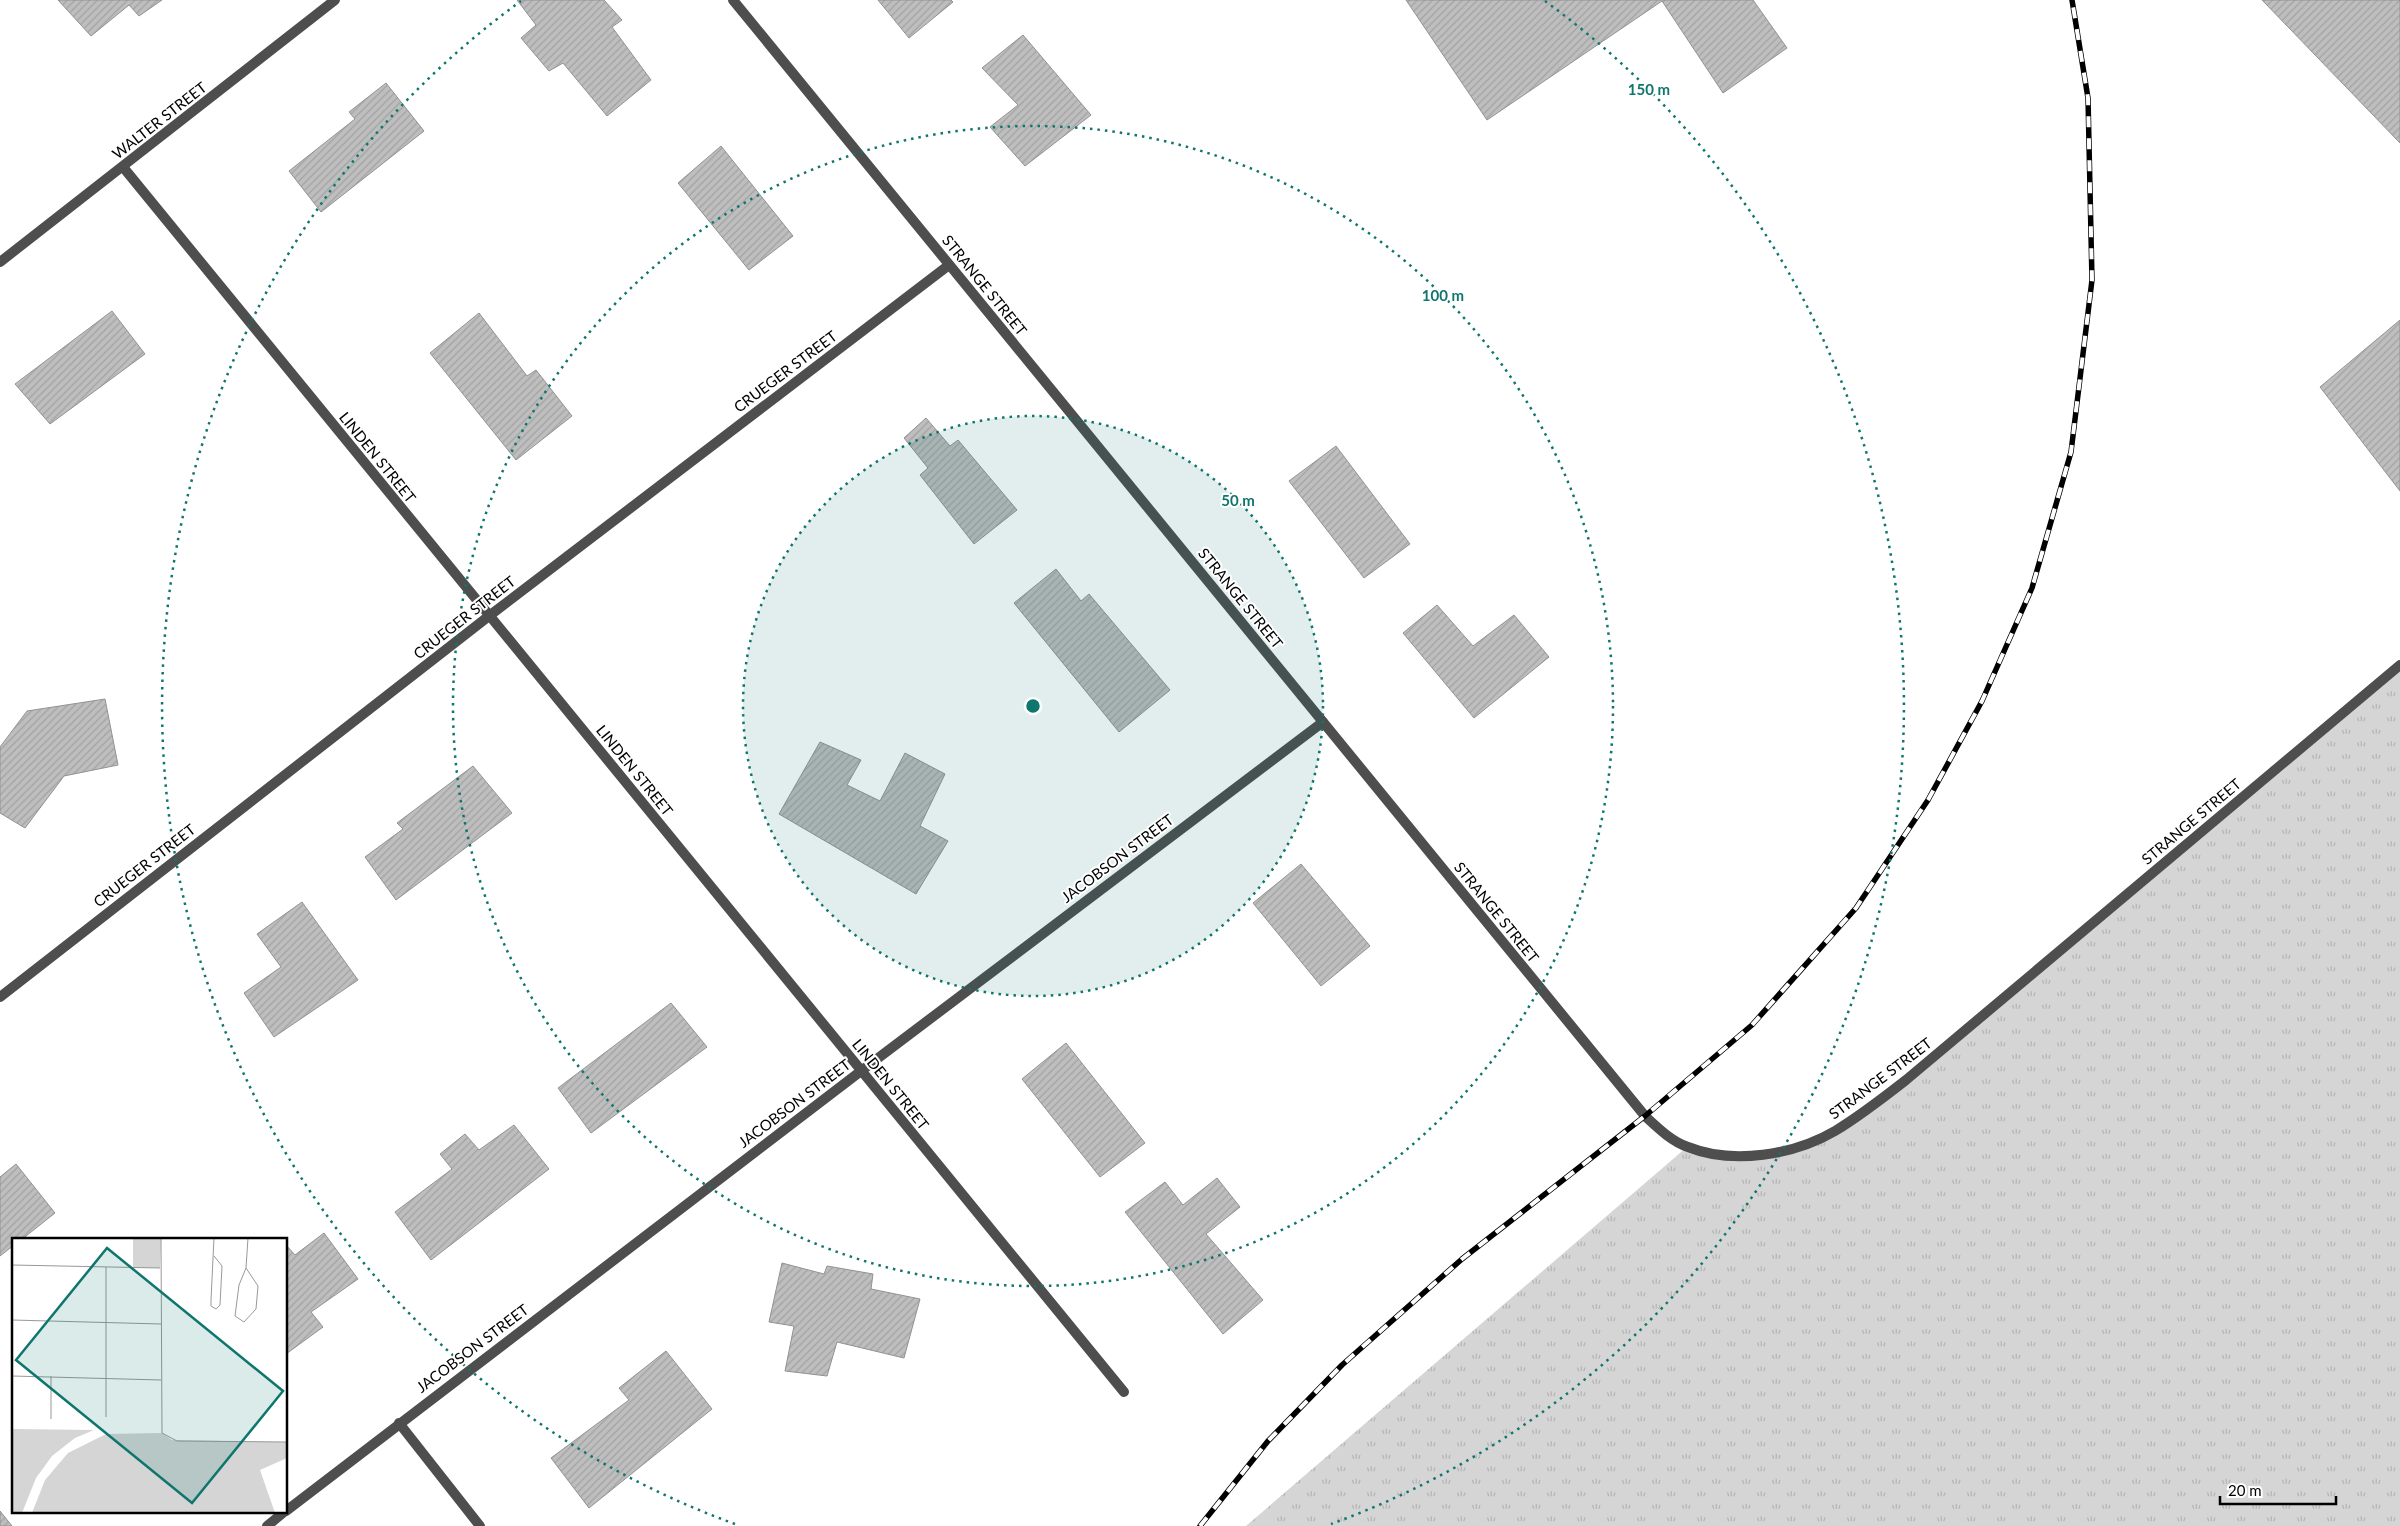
<svg xmlns="http://www.w3.org/2000/svg" width="2400" height="1526" font-family="Lato,sans-serif">
  <defs>
    <pattern id="park-tufts" width="24" height="20" patternUnits="userSpaceOnUse" patternTransform="scale(1.25)"><rect width="24" height="20" fill="#d5d5d5"/><path d="M3 7l-1-3M5 7V3M7 7l1-3M15 17l-1-3M17 17v-4M19 17l1-3" fill="none" stroke="#b5b5b5"/></pattern>
    <pattern id="building-hatch" width="6" height="6" patternUnits="userSpaceOnUse" patternTransform="scale(1.25)"><rect width="6" height="6" fill="#bebebe"/><path d="M-1 1l2-2M0 6l6-6M5 7l2-2" fill="none" stroke="#a2a2a2"/></pattern>
  </defs>
  <rect width="100%" height="100%" fill="#fff"/>
  <!-- park -->
  <path fill="url(#park-tufts)" d="M2400,665V1526H1246L1687,1147L1709,1154L1795,1148L1862,1114Z"/>
  <!-- building -->
  <g fill="url(#building-hatch)" stroke="#929292">
    <path d="M58,0H162L139,16L129,5L91,36Z"/>
    <path d="M517,0H604L622,20L612,27L651,80L607,116L563,63L549,71L521,38L536,25Z"/>
    <path d="M878,0H951L953,2L909,38Z"/>
    <path d="M1406,0H1753L1787,48L1723,93L1662,1L1487,120Z"/>
    <path d="M2262,0H2400V143Z"/>
    <path d="M1023,35L1091,115L1025,166L990,127L1018,105L982,68Z"/>
    <path d="M386,83L424,131L321,212L289,171L355,119L349,112Z"/>
    <path d="M721,146L793,236L749,270L678,183Z"/>
    <path d="M112,311L145,354L50,424L15,384Z"/>
    <path d="M479,313L527,376L536,370L572,416L516,460L430,353Z"/>
    <path d="M2400,320V491L2320,387Z"/>
    <path d="M926,418L950,446L958,440L1017,510L974,544L920,475L928,468L904,438Z"/>
    <path d="M1336,446L1410,544L1364,578L1289,481Z"/>
    <path d="M1056,569L1081,601L1089,594L1170,690L1119,732L1014,603Z"/>
    <path d="M1437,605L1473,646L1514,615L1549,657L1474,718L1403,633Z"/>
    <path d="M105,699L118,765L64,776L25,828L0,813V747L27,711Z"/>
    <path d="M820,742L861,760L847,785L880,801L905,753L945,774L920,826L948,841L916,894L779,814Z"/>
    <path d="M473,766L512,813L396,900L365,857L403,829L397,823Z"/>
    <path d="M1301,864L1370,946L1321,986L1253,903Z"/>
    <path d="M302,902L358,980L274,1037L244,993L281,967L257,934Z"/>
    <path d="M671,1003L707,1047L591,1133L558,1088Z"/>
    <path d="M1066,1043L1145,1143L1100,1177L1022,1079Z"/>
    <path d="M514,1125L549,1169L431,1260L395,1212L452,1169L440,1154L465,1134L479,1150Z"/>
    <path d="M16,1164L55,1213L21,1240H14V1245L0,1256V1177Z"/>
    <path d="M1217,1178L1240,1207L1206,1234L1263,1300L1223,1334L1125,1212L1165,1182L1183,1205Z"/>
    <path d="M324,1233L358,1279L311,1312L323,1327L286,1354V1245L295,1255Z"/>
    <path d="M782,1263L824,1274L827,1266L873,1274L871,1289L920,1299L904,1358L837,1342L827,1376L785,1371L794,1326L769,1322Z"/>
    <path d="M666,1351L712,1409L589,1508L551,1458L629,1400L619,1388Z"/>
    <path d="M0,1511L12,1526H0Z"/>
  </g>
  <g fill="none" stroke-linecap="round" stroke-linejoin="round">
    <!-- minor -->
    <g stroke="#4e4e4e" stroke-width="10">
      <path d="M733,0L1645,1116C1658,1128 1671,1141 1688,1147C1733,1165 1794,1155 1835,1131C1860,1116 1883,1098 1906,1080L2400,665"/>
      <path d="M123,167L1124,1392"/>
      <path d="M0,262L335,0"/>
      <path d="M0,997L489,616L949,265"/>
      <path d="M399,1423L480,1526"/>
      <path d="M286,1511L861,1071L1323,722"/>
      <path d="M267,1526L284,1512"/>
    </g>
    <defs>
      <path id="rail" d="M1200,1526L1268,1441L1342,1365L1462,1259L1645,1116L1752,1025L1856,908L1928,800L1982,701L2032,588L2071,452L2092,280L2088,98L2072,0"/>
    </defs>
    <!-- rail casing -->
    <use href="#rail" stroke="#000" stroke-width="5.5"/>
    <!-- rail -->
    <use href="#rail" stroke="#fff" stroke-width="4" stroke-dasharray="11" stroke-linecap="butt"/>
  </g>
  <!-- distance rings -->
  <circle cx="1033" cy="706" r="290" fill="#0f766e" fill-opacity=".12"/>
  <g fill="none" stroke="#0f766e" stroke-width="2.5" stroke-dasharray="2.5 5">
    <circle cx="1033" cy="706" r="290"/>
    <circle cx="1033" cy="706" r="580"/>
    <path d="M735 1524A871 871 0 0 1 521 1M1545 1A871 871 0 0 1 1331 1524"/>
  </g>
  <g text-anchor="middle" dominant-baseline="central" stroke-width="4" stroke-linejoin="round" paint-order="stroke">
    <!-- street labels -->
    <g font-size="15" fill="#000" stroke="#fff">
      <text transform="translate(159 120) rotate(-38)">WALTER STREET</text>
      <text transform="translate(985 285) rotate(51)">STRANGE STREET</text>
      <text transform="translate(785 371) rotate(-37)">CRUEGER STREET</text>
      <text transform="translate(378 457) rotate(51)">LINDEN STREET</text>
      <text transform="translate(1241 598) rotate(51)">STRANGE STREET</text>
      <text transform="translate(464 617) rotate(-38)">CRUEGER STREET</text>
      <text transform="translate(635 770) rotate(51)">LINDEN STREET</text>
      <text transform="translate(2191 821) rotate(-40)">STRANGE STREET</text>
      <text transform="translate(1117 858) rotate(-37)">JACOBSON STREET</text>
      <text transform="translate(144 865) rotate(-38)">CRUEGER STREET</text>
      <text transform="translate(1497 912) rotate(51)">STRANGE STREET</text>
      <text transform="translate(1880 1078) rotate(-37)">STRANGE STREET</text>
      <text transform="translate(891 1084) rotate(51)">LINDEN STREET</text>
      <text transform="translate(794 1103) rotate(-37)">JACOBSON STREET</text>
      <text transform="translate(472 1348) rotate(-37)">JACOBSON STREET</text>
    </g>
  </g>
  <!-- overview -->
  <g transform="translate(12 1238)">
    <rect width="275" height="275" fill="#fff"/>
    <path d="M121,0H149L148,30H121ZM0,191L82,192L63,200L40,218L24,240L10,275H0ZM150,195L160,202L275,204V220L248,232L263,275H20L33,242L56,215L94,196Z" fill="#d5d5d5"/>
    <path fill="none" stroke="#999" stroke-width="1" d="M149,0L150,195L165,203L275,204M202,18L210,28L208,67L204,71L199,68V62L202,0M0,27L148,30M94,29V179M234,30L246,48L244,71L232,84L223,78L227,47L234,30L236,0M0,82L149,86M0,138L149,142M39,181V138"/>
    <path fill="#0f766e" fill-opacity="0.15" stroke="#0f766e" stroke-width="2.5" d="M95,10L271,153L180,265L4,122Z"/>
    <rect width="275" height="275" fill="none" stroke="#000" stroke-width="2.5"/>
  </g>
  <circle cx="1033" cy="706" r="8" fill="#0f766e" stroke="#fff" stroke-width="2.5"/>
  <g font-size="15" text-anchor="middle" font-weight="bold" fill="#0f766e" stroke="#fff" stroke-width="4" stroke-linejoin="round" paint-order="stroke">
    <text x="1649" y="95">150 m</text>
    <text x="1443" y="301">100 m</text>
    <text x="1238" y="506">50 m</text>
  </g>
  <!-- scale -->
  <path d="M2220 1496v8h116v-8" fill="none" stroke="#000000" stroke-width="2.5"/>
  <text x="2228" y="1496" font-size="15" fill="#000000" stroke="#ffffff" stroke-width="4" paint-order="stroke">20 m</text>
</svg>
